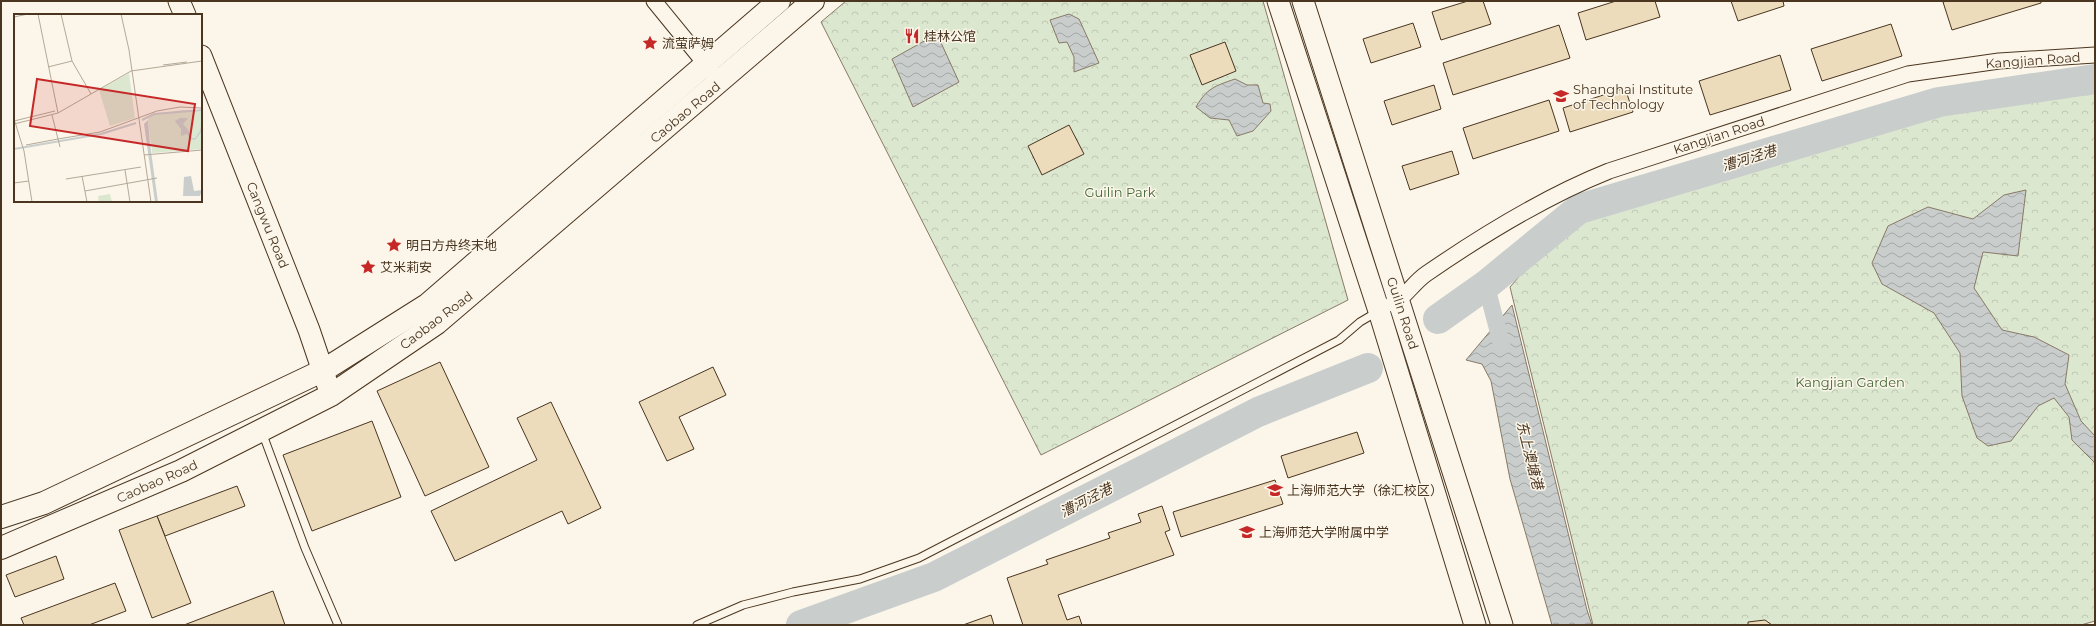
<svg xmlns="http://www.w3.org/2000/svg" width="2096" height="626" font-family="Montserrat,'Noto Sans SC',sans-serif">
  <defs>
    <pattern id="park-crowns" width="20" height="18" patternUnits="userSpaceOnUse"><rect width="20" height="18" fill="#dce7d0"/><path d="M2 6a3 3 0 1 1 6 0M12 15a3 3 0 1 1 6 0" fill="none" stroke="#bec7b2"/></pattern>
    <pattern id="water-waves" width="16" height="10" patternUnits="userSpaceOnUse"><rect width="16" height="10" fill="#c9cecd"/><path d="M0 5q4-4 8 0t8 0" fill="none" stroke="#a5a8a6"/></pattern>
  </defs>
  <rect width="100%" height="100%" fill="#fbf6e9"/>
  <!-- park -->
  <g fill="url(#park-crowns)" stroke="#887966">
    <path d="M846,1H1263L1348,300L1041,455L821,22Z"/>
    <path d="M2095,79V621L2081,625H1593L1510,287L1579,209L1939,102Z"/>
  </g>
  <!-- water -->
  <g fill="url(#water-waves)" stroke="#887966">
    <path d="M1069,14L1079,19L1099,63L1074,72V57L1067,42L1059,43L1050,20Z"/>
    <path d="M937,34L959,82L913,107L892,59Z"/>
    <path d="M1235,79L1247,85H1258L1263,103L1270,104L1271,111L1253,131L1237,136L1229,120L1210,118L1196,107C1207,88 1215,86 1235,79Z"/>
    <path d="M2026,190L2018,256L1983,252L1974,288L2002,330L2034,337L2069,355L2065,384L2081,421L2095,436V463L2072,440L2069,417L2054,398L2038,406L2011,441L1988,446L1977,438L1962,396L1960,353L1934,313L1882,284L1872,263L1888,226L1928,207L1973,219L2004,195Z"/>
    <path d="M1512,305L1587,610L1592,625H1552L1510,479L1491,381L1482,364L1466,360Z"/>
  </g>
  <g fill="none" stroke-linecap="round" stroke-linejoin="round">
    <!-- canal -->
    <path stroke="#c9cecd" stroke-width="17" d="M1486,285L1502,346"/>
    <!-- river -->
    <g stroke="#c9cecd" stroke-width="30">
      <path d="M1438,319L1486,285L1579,209L1939,102L2095,79"/>
      <path d="M801,625L934,577L1258,412L1368,368"/>
    </g>
  </g>
  <!-- building -->
  <g fill="#ecdcbc" stroke="#4a3520">
    <path d="M1468,1H1483L1491,24L1441,40L1432,12Z"/>
    <path d="M1616,1H1655L1660,17L1586,40L1578,13Z"/>
    <path d="M1731,1H1783L1784,6L1738,21Z"/>
    <path d="M1947,1H2041V3L1952,30L1943,2Z"/>
    <path d="M1413,23L1421,47L1371,63L1363,39Z"/>
    <path d="M1891,24L1902,56L1822,81L1811,49Z"/>
    <path d="M1559,25L1570,58L1453,95L1443,63Z"/>
    <path d="M1225,42L1236,71L1202,85L1190,55Z"/>
    <path d="M1780,55L1791,90L1710,115L1699,81Z"/>
    <path d="M1434,85L1441,109L1392,125L1384,101Z"/>
    <path d="M1625,88L1633,112L1570,132L1563,108Z"/>
    <path d="M1549,100L1559,131L1473,159L1463,128Z"/>
    <path d="M1069,125L1084,154L1042,175L1028,146Z"/>
    <path d="M1452,151L1459,174L1410,190L1402,166Z"/>
    <path d="M440,362L489,467L425,496L377,391Z"/>
    <path d="M713,367L726,395L679,417L694,449L667,461L639,402Z"/>
    <path d="M551,402L601,508L568,524L562,511L455,561L431,511L537,460L517,418Z"/>
    <path d="M372,421L401,497L312,531L283,455Z"/>
    <path d="M1357,432L1364,453L1288,478L1281,456Z"/>
    <path d="M1275,480L1283,504L1181,537L1173,512Z"/>
    <path d="M237,486L245,506L165,536L157,516Z"/>
    <path d="M1162,506L1170,530L1165,532L1174,555L1058,595L1067,620L1079,616L1082,625H1023L1007,578L1048,564L1046,560L1110,538L1108,533L1141,522L1138,514Z"/>
    <path d="M157,516L191,603L152,618L119,530Z"/>
    <path d="M56,556L64,579L15,597L6,575Z"/>
    <path d="M115,583L126,611L89,625H24L21,618Z"/>
    <path d="M273,591L285,625H184Z"/>
    <path d="M991,615L994,625H963Z"/>
    <path d="M1765,620L1772,625H1748V622Z"/>
  </g>
  <g fill="none" stroke-linecap="round" stroke-linejoin="round">
    <defs>
      <g id="lane">
        <path d="M262,432L305,548L338,625"/>
        <path d="M697,625L743,605L793,592L860,579L919,558L1339,340L1360,322L1377,312"/>
      </g>
      <g id="street">
        <path d="M654,1L712,72"/>
        <path d="M1392,304C1406,297 1413,283 1426,274C1484,234 1544,197 1609,171L1908,74L1999,61L2095,55"/>
      </g>
      <g id="secondary">
        <path d="M179,1L185,15"/>
        <path d="M1278,1L1379,311L1475,625"/>
        <path d="M1303,1L1502,625"/>
        <path d="M201,56L309,330L331,395"/>
      </g>
      <g id="primary">
        <path d="M1,517L44,503L324,370L427,305L779,1"/>
        <path d="M1,548L181,471L331,395L437,323L813,1"/>
      </g>
    </defs>
    <!-- lane casing -->
    <use href="#lane" stroke="#4a3520" stroke-width="9"/>
    <!-- street casing -->
    <use href="#street" stroke="#4a3520" stroke-width="17"/>
    <!-- secondary casing -->
    <use href="#secondary" stroke="#4a3520" stroke-width="23"/>
    <!-- primary casing -->
    <use href="#primary" stroke="#4a3520" stroke-width="24"/>
    <!-- lane -->
    <use href="#lane" stroke="#fbf6e9" stroke-width="7"/>
    <!-- street -->
    <use href="#street" stroke="#fbf6e9" stroke-width="15"/>
    <!-- secondary -->
    <use href="#secondary" stroke="#fbf6e9" stroke-width="21"/>
    <!-- primary -->
    <use href="#primary" stroke="#fbf6e9" stroke-width="22"/>
  </g>
  <!-- icons -->
  <defs>
    <symbol id="restaurant-bare" viewBox="-9 -9 18 18"><path d="M-5-6h1v4h1v-4h1v4h1v-4h1v5L-1.5 .5V6h-2V.5L-5-1ZM5-6V6H3V1.5H1.5Q1.5-4 5-6Z" fill="#c62828" stroke="#fbf6e9" stroke-width="2.5" paint-order="stroke"/></symbol>
    <symbol id="sight-bare" viewBox="-9 -9 18 18"><path d="M0-6L1.8-2.2L6-1.7L2.9 1.2L3.7 5.4L0 3.3L-3.7 5.4L-2.9 1.2L-6-1.7L-1.8-2.2Z" fill="#c62828" stroke="#fbf6e9" stroke-width="2.5" paint-order="stroke"/></symbol>
    <symbol id="university-bare" viewBox="-9 -9 18 18"><path d="M0-5L7-2L0 1L-7-2ZM-4 1L0 2.5L4 1V4Q0 6-4 4Z" fill="#c62828" stroke="#fbf6e9" stroke-width="2.5" paint-order="stroke"/></symbol>
    <symbol id="school-bare" viewBox="-9 -9 18 18"><path d="M0-5L7-2L0 1L-7-2ZM-4 1L0 2.5L4 1V4Q0 6-4 4Z" fill="#c62828" stroke="#fbf6e9" stroke-width="2.5" paint-order="stroke"/></symbol>
  </defs>
  <g fill-rule="evenodd">
    <use href="#restaurant-bare" x="901" y="25" width="22" height="22"/>
    <use href="#sight-bare" x="639" y="32" width="22" height="22"/>
    <use href="#university-bare" x="1550" y="85" width="22" height="22"/>
    <use href="#sight-bare" x="383" y="234" width="22" height="22"/>
    <use href="#sight-bare" x="357" y="256" width="22" height="22"/>
    <use href="#university-bare" x="1264" y="479" width="22" height="22"/>
    <use href="#school-bare" x="1236" y="521" width="22" height="22"/>
  </g>
  <g text-anchor="middle" dominant-baseline="central" stroke-width="3" stroke-linejoin="round" paint-order="stroke">
    <!-- poi labels -->
    <g font-size="13" fill="#4a3520" stroke="#fbf6e9" text-anchor="start">
      <text x="924" y="36">桂林公馆</text>
      <text x="662" y="43">流萤萨姆</text>
      <text x="1573" y="89">Shanghai Institute<tspan x="1573" dy="15">of Technology</tspan></text>
      <text x="406" y="245">明日方舟终末地</text>
      <text x="380" y="267">艾米莉安</text>
      <text x="1287" y="490">上海师范大学（徐汇校区）</text>
      <text x="1259" y="532">上海师范大学附属中学</text>
    </g>
    <!-- street labels -->
    <g font-size="13" fill="#4a3520" stroke="#fbf6e9">
      <text transform="translate(2033 60) rotate(-4)">Kangjian Road</text>
      <text transform="translate(685 112) rotate(-40)">Caobao Road</text>
      <text transform="translate(1719 135) rotate(-18)">Kangjian Road</text>
      <text transform="translate(268 225) rotate(68)">Cangwu Road</text>
      <text transform="translate(1403 313) rotate(72)">Guilin Road</text>
      <text transform="translate(436 320) rotate(-37)">Caobao Road</text>
      <text transform="translate(157 481) rotate(-24)">Caobao Road</text>
    </g>
    <!-- park labels -->
    <g font-size="13" fill="#436837" stroke="#fbf6e9">
      <text x="1120" y="192">Guilin Park</text>
      <text x="1850" y="382">Kangjian Garden</text>
    </g>
    <!-- water labels -->
    <g font-size="14" font-style="italic" fill="#4a3520" stroke="#fbf6e9">
      <text transform="translate(1749 158) rotate(-17)">漕河泾港</text>
      <text transform="translate(1530 455) rotate(76)">东上澳塘港</text>
      <text transform="translate(1086 500) rotate(-27)">漕河泾港</text>
    </g>
  </g>
  <!-- overview -->
  <g transform="translate(14 14)">
    <rect width="188" height="188" fill="#fbf6e9"/>
    <path d="M115,59L121,104L96,112L85,76ZM168,96H188V135L138,139L134,105L140,100Z" fill="#dce7d0"/>
    <path d="M96,180L98,188H85L84,182Z" fill="#dce7d0"/>
    <path d="M166,104H174L169,110L175,117L177,124H181L186,117L188,106V117L181,126L176,125L173,120L167,122V115L161,107ZM134,106L136,130L144,188H141L130,110ZM177,162L180,177L188,176L186,182H169L170,163Z" fill="#c9cecd"/>
    <path fill="none" stroke="#c9cecd" stroke-width="2" d="M128,106L140,100L188,96M0,135L87,120L122,109"/>
    <path fill="none" stroke="#b4a999" stroke-width="1" d="M24,0L44,99M47,0L58,47L77,80M107,0L115,36L137,188M0,3L14,0M149,51L173,48M34,53L58,47M38,101L44,125L86,118L143,97L166,93L188,94M0,107L41,97M1,108L10,137L18,188M0,110L44,99L117,57L188,47M12,131L44,125L46,133M130,141L188,136M111,156L116,188M68,162L73,188M52,165L127,153M0,169L15,167M71,177L143,164"/>
    <path fill="#c62828" fill-opacity="0.15" stroke="#c62828" stroke-width="2" d="M23,65L181,90L174,137L16,112Z"/>
    <rect width="188" height="188" fill="none" stroke="#4a3520" stroke-width="2"/>
  </g>
  <!-- border -->
  <rect width="2096" height="626" fill="none" stroke="#4a3520" stroke-width="4"/>
</svg>
